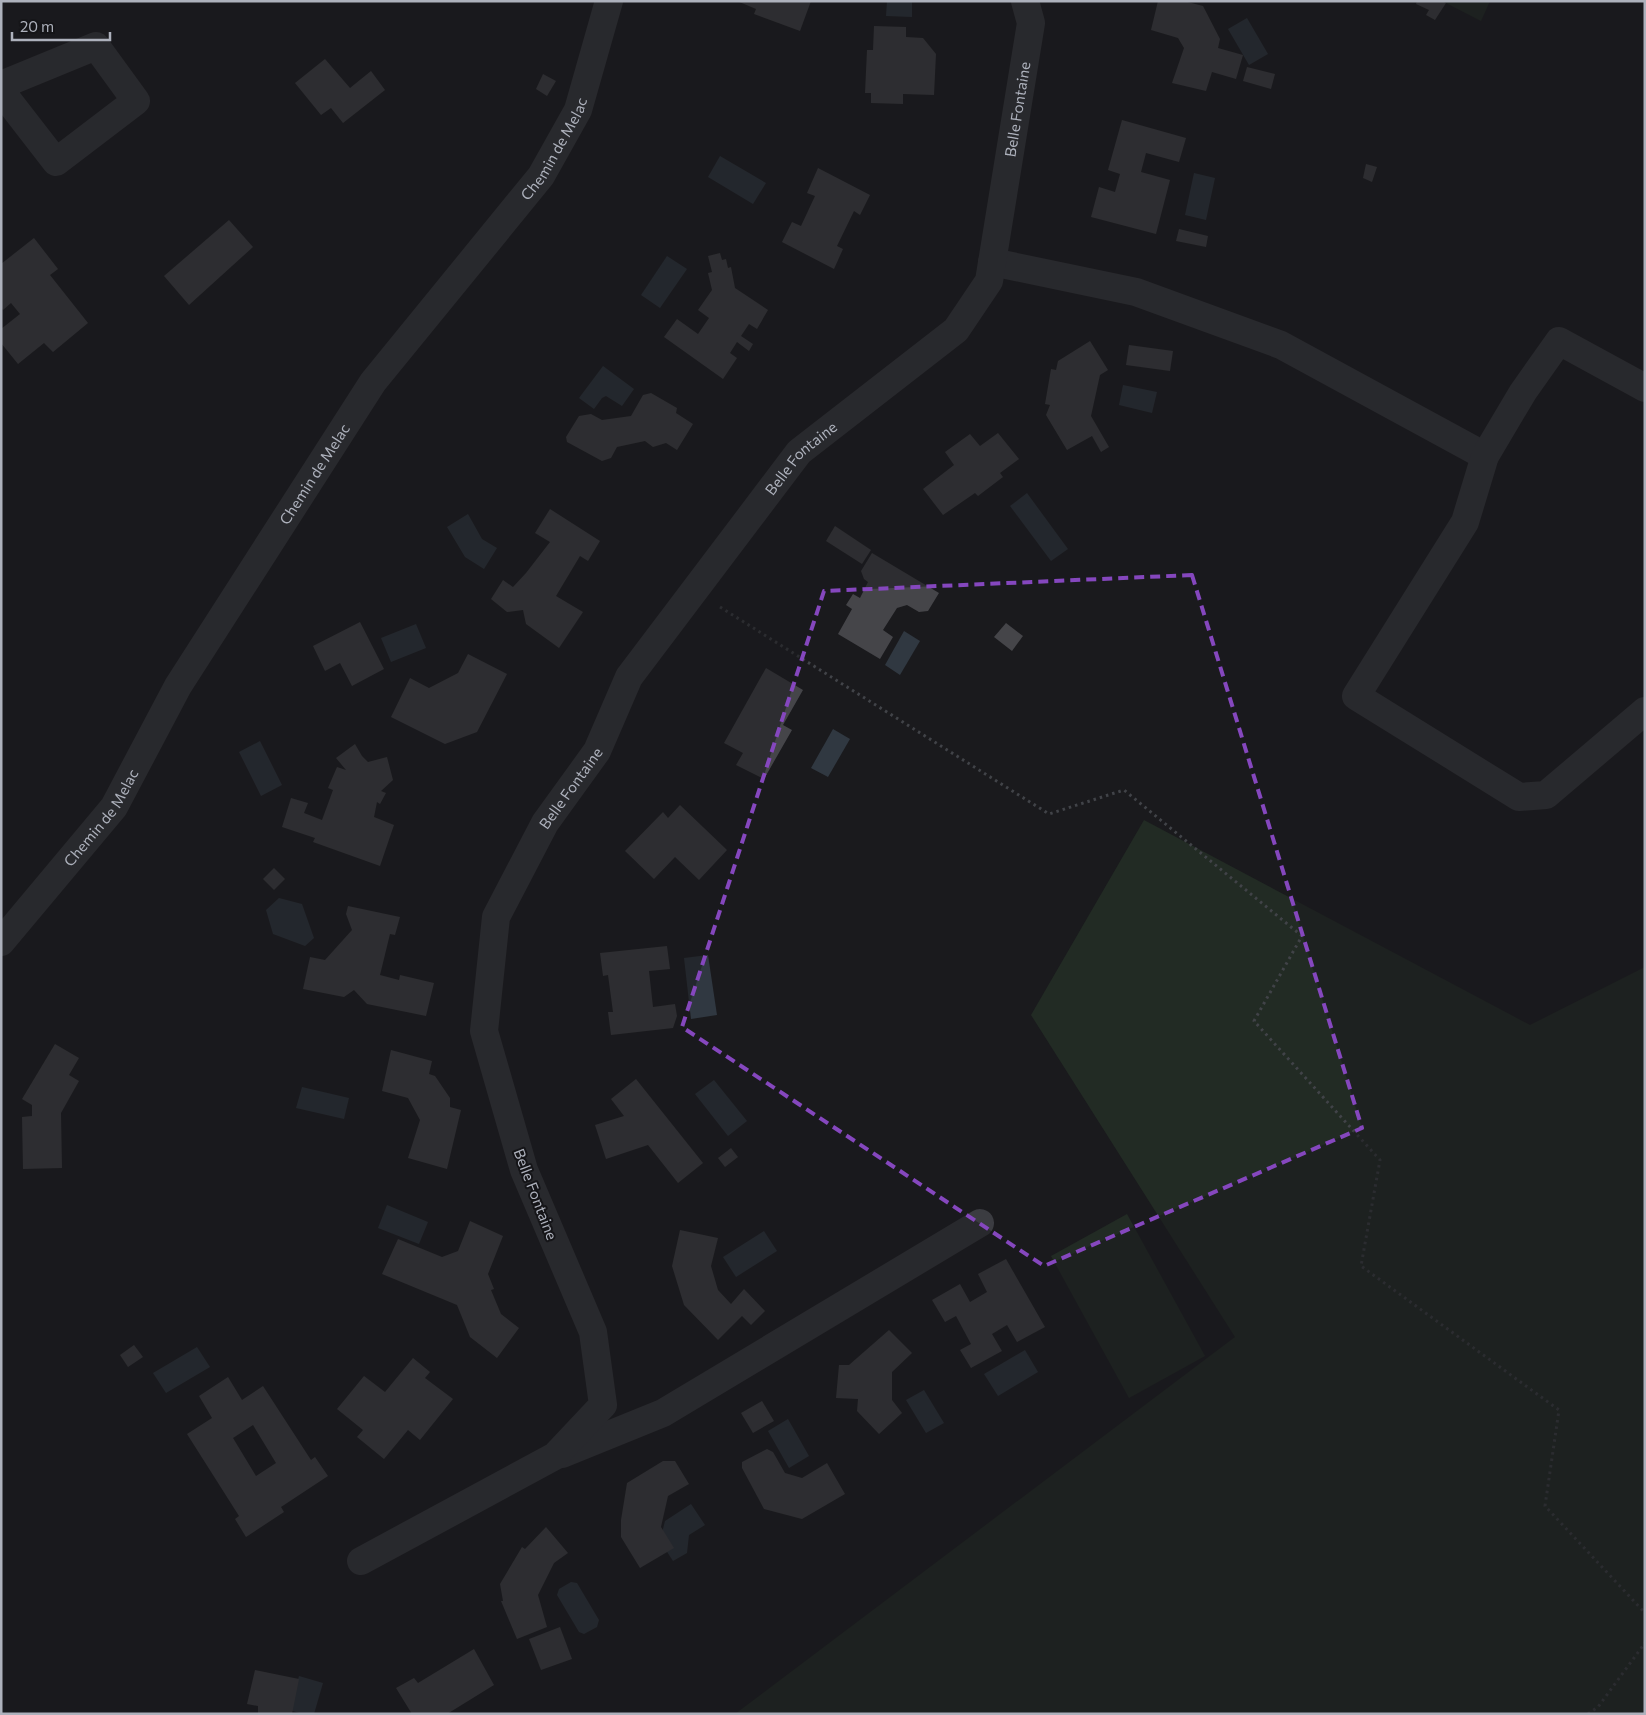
<svg xmlns="http://www.w3.org/2000/svg" width="1646" height="1715" font-family="Commissioner,sans-serif">
  <rect width="100%" height="100%" fill="#1a1a1d"/>
  <!-- green -->
  <g fill="#222b24">
    <path d="M1442,1H1490L1481,21Z"/>
    <path d="M1144,820L1530,1025L1645,967V1714H735L1235,1337L1031,1015Z"/>
    <path d="M1127,1214L1205,1356L1129,1398L1051,1256Z"/>
  </g>
  <!-- water -->
  <g fill="#303841">
    <path d="M887,1H912V17L886,16Z"/>
    <path d="M1247,18L1268,54L1249,65L1228,29Z"/>
    <path d="M720,156L766,183L753,204L708,177Z"/>
    <path d="M1194,173L1215,178L1206,220L1185,215Z"/>
    <path d="M667,256L687,269L660,308L641,295Z"/>
    <path d="M603,366L634,389L622,406L606,396L602,398L594,409L579,398Z"/>
    <path d="M1123,385L1157,392L1152,413L1119,405Z"/>
    <path d="M1027,493L1068,549L1051,561L1010,506Z"/>
    <path d="M468,514L482,539L497,548L484,569L465,557L447,527Z"/>
    <path d="M416,624L426,648L391,662L381,638Z"/>
    <path d="M904,631L920,641L900,675L885,665Z"/>
    <path d="M833,729L850,739L828,777L811,768Z"/>
    <path d="M260,741L282,785L261,796L239,752Z"/>
    <path d="M279,898L302,904L314,938L305,946L273,934L266,910Z"/>
    <path d="M708,955L717,1015L691,1019L684,958Z"/>
    <path d="M714,1080L747,1121L728,1136L695,1094Z"/>
    <path d="M302,1087L349,1098L344,1119L296,1108Z"/>
    <path d="M387,1205L428,1222L419,1244L378,1228Z"/>
    <path d="M764,1231L777,1251L736,1277L723,1257Z"/>
    <path d="M197,1347L210,1367L166,1393L153,1373Z"/>
    <path d="M1025,1350L1038,1372L998,1396L984,1374Z"/>
    <path d="M924,1390L944,1423L926,1433L906,1400Z"/>
    <path d="M788,1419L809,1456L789,1468L768,1431Z"/>
    <path d="M691,1504L705,1525L689,1535L687,1553L673,1561L660,1541L665,1521Z"/>
    <path d="M571,1582L577,1583L599,1620L597,1627L584,1634L579,1632L557,1595L559,1589Z"/>
    <path d="M299,1676L323,1683L314,1714H303L289,1710Z"/>
  </g>
  <!-- building -->
  <g fill="#454549" fill-rule="evenodd">
    <path d="M737,1H811L800,31L754,14L756,9Z"/>
    <path d="M1158,1H1184L1203,6L1220,39L1218,48L1243,55L1236,79L1212,72L1206,91L1172,83L1184,48L1178,38L1151,30Z"/>
    <path d="M1417,1H1442L1446,3L1435,20L1426,15L1429,10L1416,4Z"/>
    <path d="M874,26L906,27V37L923,38L936,54L934,95L903,94V104L871,103V93H865L867,50H873Z"/>
    <path d="M325,59L350,88L371,71L385,90L343,123L331,108L321,115L295,83Z"/>
    <path d="M1247,67L1275,74L1271,89L1243,81Z"/>
    <path d="M543,74L556,81L547,96L536,89Z"/>
    <path d="M1122,120L1186,138L1179,162L1146,153L1141,172L1170,180L1156,234L1091,217L1099,187L1115,192L1120,174L1108,170Z"/>
    <path d="M1366,164L1377,167L1372,182L1363,178Z"/>
    <path d="M818,168L870,195L860,215L854,211L837,246L843,249L834,269L782,242L792,222L801,226L815,196L807,193Z"/>
    <path d="M229,220L253,247L189,305L164,276Z"/>
    <path d="M1179,229L1208,236L1206,247L1176,241Z"/>
    <path d="M34,238L58,269L50,275L88,323L53,352L44,343L18,364L1,343V329L20,314L11,303L3,310L1,307V264Z"/>
    <path d="M720,253L722,260L726,259L728,268L731,267L735,288L768,310L757,329L749,324L741,336L753,344L749,351L737,342L730,353L737,358L723,379L664,337L677,319L698,334L709,318L698,310L712,290L708,273L712,272L708,256Z"/>
    <path d="M1090,341L1108,370L1100,375L1091,416L1109,447L1101,452L1092,436L1067,450L1046,415L1050,405L1045,404L1051,369L1056,370L1058,361Z"/>
    <path d="M1129,345L1173,351L1170,371L1126,365Z"/>
    <path d="M651,393L677,408L676,413L693,424L677,450L666,443L653,447L645,441L617,447L611,458L602,461L567,442L566,437L579,416L591,414L602,420L631,416L643,395Z"/>
    <path d="M998,433L1019,459L1000,473L1003,477L978,496L975,493L943,515L923,489L954,465L945,452L970,434L980,446Z"/>
    <path d="M550,509L600,541L588,561L580,556L556,596L583,612L559,648L526,624L523,610L507,612L491,599L503,580L513,587L526,573L550,542L535,533Z"/>
    <path d="M835,526L871,550L862,564L826,541Z"/>
    <path d="M872,553L939,593L928,611L919,612L907,605L897,608L883,630L893,637L880,659L838,634L852,609L846,605L853,594L860,598L868,582L864,579L861,571Z"/>
    <path d="M360,622L384,669L352,686L340,663L325,671L313,646Z"/>
    <path d="M1006,623L1023,636L1012,651L994,637Z"/>
    <path d="M468,654L507,674L477,732L445,744L391,717L410,678L429,688L458,673Z"/>
    <path d="M766,668L803,690L783,725L792,730L764,779L736,765L743,753L724,743Z"/>
    <path d="M355,744L362,756L368,762L387,757L393,780L381,791L386,793L380,804L377,802L374,817L394,825L380,866L313,842L315,838L282,827L291,798L308,803L304,813L322,820L333,790L328,788L337,767L346,770L336,758Z"/>
    <path d="M680,805L727,850L699,880L675,857L654,879L625,851L663,812L668,818Z"/>
    <path d="M274,868L285,879L274,890L263,879Z"/>
    <path d="M348,906L400,917L395,935L390,934L380,975L399,980L400,975L434,983L426,1016L367,1004L354,990L344,997L303,989L310,957L325,960L352,930L346,914Z"/>
    <path d="M667,946L670,969L649,971L653,1007L675,1004L677,1016L673,1028L611,1035L608,1012H613L608,975L603,976L600,953Z"/>
    <path d="M55,1044L79,1058L69,1075L79,1081L61,1113L62,1168L23,1169L22,1117L32,1116V1105L22,1099Z"/>
    <path d="M391,1050L432,1061L429,1074L435,1076L450,1098V1107L461,1110L447,1169L408,1158L420,1120L408,1098L382,1091Z"/>
    <path d="M636,1079L703,1163L678,1183L648,1145L606,1159L595,1125L624,1116L611,1099Z"/>
    <path d="M731,1148L738,1157L725,1167L718,1158Z"/>
    <path d="M470,1221L503,1236L488,1274L494,1289L491,1290L501,1314L519,1328L497,1358L470,1337L457,1305L382,1274L398,1239L442,1257L458,1251Z"/>
    <path d="M680,1230L718,1238L711,1266L718,1290L731,1304L744,1289L765,1311L751,1325L742,1316L718,1340L684,1305L672,1266Z"/>
    <path d="M1006,1259L1045,1327L1017,1342L1007,1325L992,1334L1002,1351L971,1368L960,1350L971,1344L956,1316L945,1322L932,1300L960,1284L970,1302L987,1292L978,1274Z"/>
    <path d="M889,1330L912,1353L892,1372V1400L902,1413L879,1434L857,1411L858,1399L836,1398L839,1365H849Z"/>
    <path d="M134,1345L143,1357L128,1367L120,1355Z"/>
    <path d="M413,1358L430,1372L425,1378L453,1399L420,1440L408,1430L384,1459L357,1437L363,1430L337,1409L364,1376L385,1392Z"/>
    <path d="M228,1377L242,1400L263,1386L311,1460L315,1457L328,1476L281,1507L284,1512L246,1537L235,1519L239,1516L187,1434L212,1418L199,1396ZM253,1425L276,1463L256,1476L233,1438Z"/>
    <path d="M762,1401L774,1421L753,1433L741,1413Z"/>
    <path d="M767,1449L773,1452L785,1473L802,1478L827,1463L845,1494L802,1519L764,1509L742,1468V1462Z"/>
    <path d="M663,1461H675L689,1484L668,1496L661,1527L674,1548L640,1568L621,1537V1520L627,1483Z"/>
    <path d="M546,1527L568,1553L554,1563L538,1595L547,1627L517,1639L501,1601H503L500,1584L522,1547L525,1549Z"/>
    <path d="M560,1627L572,1659L541,1670L529,1639Z"/>
    <path d="M474,1649L494,1685L447,1714H412L396,1688L414,1678L418,1683Z"/>
    <path d="M255,1670L299,1679L292,1714H258V1706L247,1704Z"/>
  </g>
  <g fill="none" stroke-linecap="round" stroke-linejoin="round">
    <!-- path -->
    <g stroke="#414348" stroke-width="3" stroke-dasharray="2.5 4" stroke-linecap="butt">
      <path d="M720,607L1049,814L1124,790L1302,936L1254,1021L1380,1160L1361,1266L1559,1410L1545,1506L1645,1613"/>
      <path d="M1588,1714L1598,1707L1645,1643"/>
    </g>
    <!-- minor -->
    <g stroke="#3b3c41" stroke-width="28">
      <path d="M1,85L96,46L136,101L56,162L1,91"/>
      <path d="M992,262L1136,292L1281,345L1485,456"/>
      <path d="M1645,388L1559,341L1523,392L1485,456L1465,522L1356,696L1519,797L1546,795L1645,711"/>
      <path id="s1" d="M1,942L114,807L178,686L373,382L541,176L578,110L609,1"/>
      <path d="M562,1454L663,1413L980,1223"/>
      <path id="s2" d="M361,1561L555,1456L603,1405L593,1332L524,1170L484,1031L496,917L545,823L597,751L629,677L799,452L956,330L989,281L1031,23L1025,1"/>
    </g>
  </g>
  <!-- marked area -->
  <path d="M0 0H1646V1715H0ZM1192,575L1362,1128L1044,1266L682,1027L824,591Z" fill="#1a1a1d" fill-opacity=".55" fill-rule="evenodd"/>
  <path fill="none" stroke="#8547be" stroke-width="4" stroke-dasharray="10 6" stroke-linejoin="round" d="M1192,575L1362,1128L1044,1266L682,1027L824,591Z"/>
  <g text-anchor="middle" dominant-baseline="central" stroke-width="4" stroke-linejoin="round" paint-order="stroke">
    <!-- street labels -->
    <g font-size="15" fill="#adb1bc" stroke="#151518">
      <text stroke="none"><textPath href="#s2" startOffset="1789">Belle Fontaine</textPath></text>
      <text stroke="none"><textPath href="#s1" startOffset="970">Chemin de Melac</textPath></text>
      <text stroke="none"><textPath href="#s2" startOffset="1354">Belle Fontaine</textPath></text>
      <text stroke="none"><textPath href="#s1" startOffset="565">Chemin de Melac</textPath></text>
      <text stroke="none"><textPath href="#s2" startOffset="949">Belle Fontaine</textPath></text>
      <text stroke="none"><textPath href="#s1" startOffset="160">Chemin de Melac</textPath></text>
      <text transform="translate(536 1194) rotate(69)">Belle Fontaine</text>
    </g>
  </g>
  <!-- border -->
  <rect width="1646" height="1715" fill="none" stroke="#adb1bc" stroke-width="5"/>
  <!-- scale -->
  <path d="M12 32v8h98v-8" fill="none" stroke="#adb1bc" stroke-width="2.5"/>
  <text x="20" y="32" font-size="15" fill="#adb1bc" stroke="#151518" stroke-width="4" paint-order="stroke">20 m</text>
</svg>
